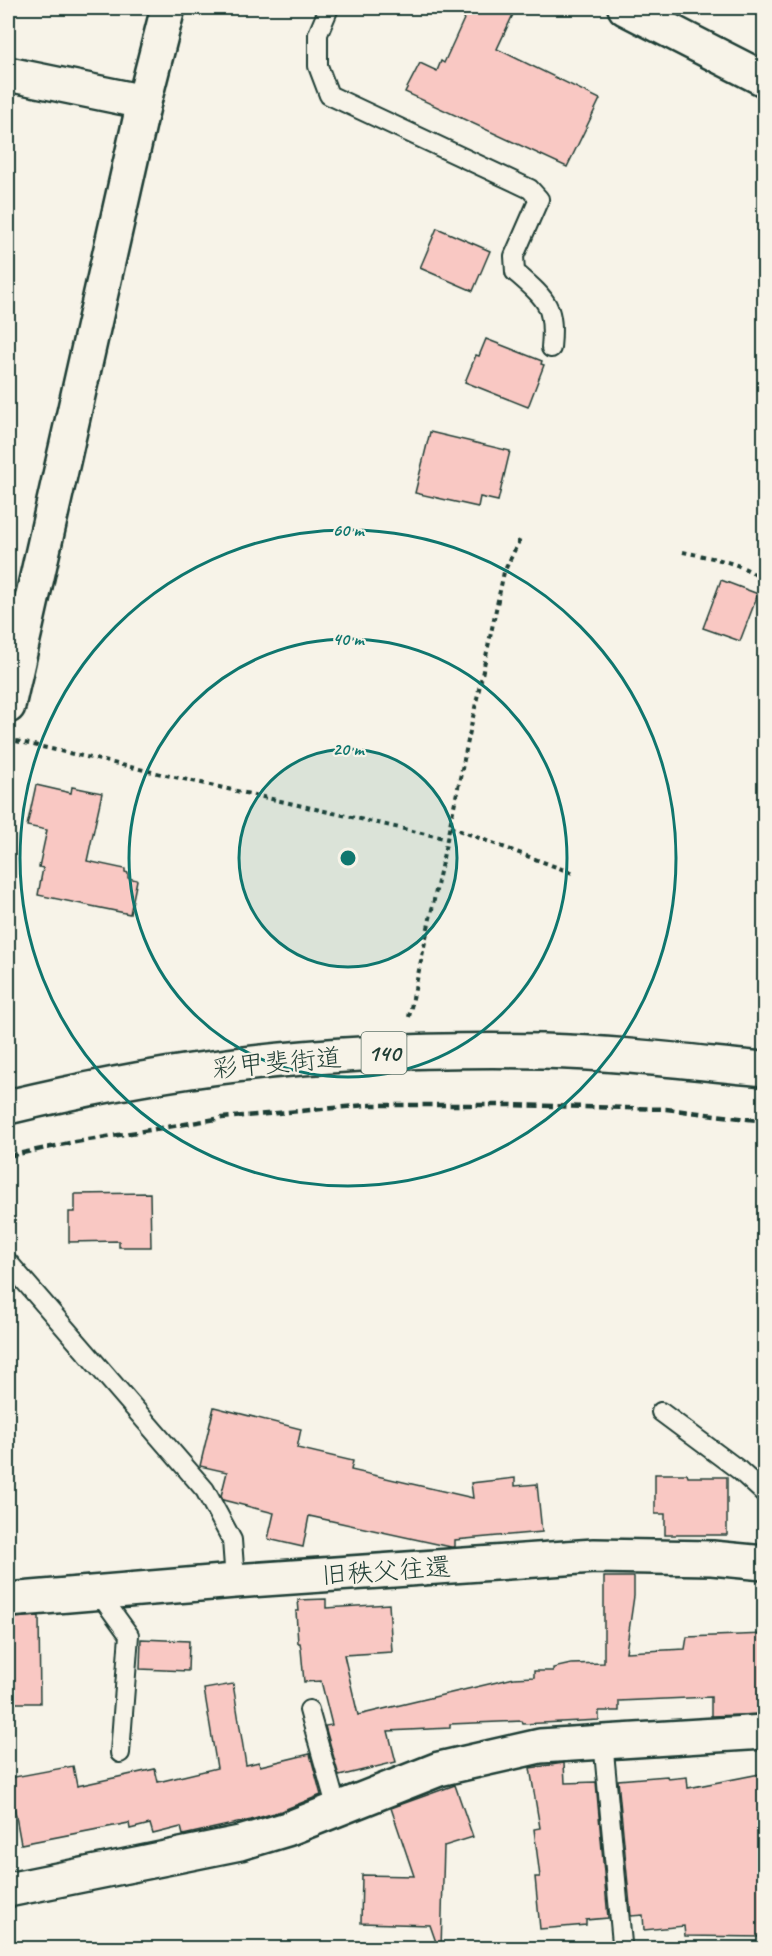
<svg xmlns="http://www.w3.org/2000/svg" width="772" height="1956" font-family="Caveat,'Klee One',sans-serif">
  <rect width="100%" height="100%" fill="#f7f3e8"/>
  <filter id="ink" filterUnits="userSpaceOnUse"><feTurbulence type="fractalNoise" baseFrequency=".0167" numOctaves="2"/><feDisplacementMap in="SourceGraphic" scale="12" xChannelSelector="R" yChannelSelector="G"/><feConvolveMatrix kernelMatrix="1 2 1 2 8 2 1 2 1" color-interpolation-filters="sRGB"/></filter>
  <g filter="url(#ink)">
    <!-- building -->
    <g fill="#f9c8c3" stroke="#1f3d34" stroke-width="1.5">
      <path d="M469,8H516L497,49L600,99L567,167L405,92L420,63L437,71L441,61L444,63Z"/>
      <path d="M437,228L490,251L473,291L420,268Z"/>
      <path d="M486,339L542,361L541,364L544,365L528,407L465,382L476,355L479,356Z"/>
      <path d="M430,432L510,451L498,501L480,497L478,507L415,493Z"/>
      <path d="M721,580L758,594L740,641L703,628Z"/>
      <path d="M36,785L71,793L72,787L102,793L87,861L125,869V872L128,873V878L137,880L130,914L38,895L43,868L39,867L47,830L27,826Z"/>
      <path d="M150,1193L151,1247H119V1241L69,1242V1212H75V1194Z"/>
      <path d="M214,1407L301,1429L297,1448L353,1461L351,1470L473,1498L471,1483L515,1478V1486L537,1484L542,1532L455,1540V1547H451L309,1516L303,1547L268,1539L274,1513L223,1500L221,1496L227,1472L200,1466Z"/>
      <path d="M655,1474H687L688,1477H727V1535H665V1514H655Z"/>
      <path d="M604,1577H634V1596L626,1652L685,1649L687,1637L765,1634V1714L711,1716V1697L619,1701V1711H599V1720L523,1724L522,1721L450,1724V1728L388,1731L396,1762L339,1776L325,1726L332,1725L321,1681L304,1682L301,1649L300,1643H298L296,1611H299L298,1600L326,1599V1608L389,1604L392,1652L344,1655L358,1715L514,1678L534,1677V1671H553V1668L571,1664L604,1663Z"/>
      <path d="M39,1616L40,1703H13V1618Z"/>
      <path d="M141,1639L189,1641L188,1671L140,1669Z"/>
      <path d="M233,1684L246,1765L259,1762L260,1766L310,1754L321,1795L281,1811L251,1820L183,1835L181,1827L153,1834L150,1824L130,1829L129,1823L21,1844L9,1778L73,1766L77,1786L155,1769L158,1782L217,1768L204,1689Z"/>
      <path d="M564,1763L565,1783L596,1782L608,1918L586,1920V1925L540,1929L535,1877H540L534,1829L540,1828L530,1768Z"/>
      <path d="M765,1773V1937L685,1936L684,1926L644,1930L643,1915L631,1916L618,1780L667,1776L668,1779L687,1777L688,1788Z"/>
      <path d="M455,1785L473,1837L444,1846L441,1948H438L430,1925L361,1923L362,1875L414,1876L391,1808Z"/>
    </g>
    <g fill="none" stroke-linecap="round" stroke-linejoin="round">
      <defs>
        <g id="service">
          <path d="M329,8L318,34V66L329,95L530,189L539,199L514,256L515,272C547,300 555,305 551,348"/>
          <path d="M8,1262L205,1490L232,1540L235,1581"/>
          <path d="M661,1412L739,1470L764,1493"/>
          <path d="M98,1592L129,1635L120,1753"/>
          <path d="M309,1710L337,1809"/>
          <path d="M603,1741L622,1943"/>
        </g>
        <g id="minor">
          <path d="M625,8L764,79"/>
          <path d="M8,74L144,102"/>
          <path d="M8,706L144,102L168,8"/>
          <path d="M8,1600L235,1581L594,1556L712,1558L764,1563"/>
          <path d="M8,1890L240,1843L287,1829L439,1769L540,1746L764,1732"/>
        </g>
        <path id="trunk" d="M8,1107C75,1091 144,1077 212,1068C321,1053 433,1049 543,1051C617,1053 691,1062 764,1069"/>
      </defs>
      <!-- service casing -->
      <use href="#service" stroke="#1f3d34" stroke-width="22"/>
      <!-- minor casing -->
      <use href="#minor" stroke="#1f3d34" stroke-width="38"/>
      <!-- trunk casing -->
      <use href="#trunk" stroke="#1f3d34" stroke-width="38"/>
      <!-- path -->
      <g stroke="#1f3d34" stroke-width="4" stroke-dasharray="4.5 4.5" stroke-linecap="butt">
        <path d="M683,552C707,557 749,563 764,583"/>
        <path d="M764,626V630"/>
        <path d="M16,741L448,839"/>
        <path d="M450,827L575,874"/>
        <path d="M409,1017L504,572L520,539"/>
      </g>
      <!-- service -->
      <use href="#service" stroke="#f7f3e8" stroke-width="18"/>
      <!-- minor -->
      <use href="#minor" stroke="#f7f3e8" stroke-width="33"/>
      <!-- trunk -->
      <use href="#trunk" stroke="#f7f3e8" stroke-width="33"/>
      <!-- rail -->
      <path stroke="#1f3d34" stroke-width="4.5" stroke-dasharray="9 4.5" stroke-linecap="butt" d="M8,1156L70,1143L222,1118L367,1105H510L666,1109L764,1121"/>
    </g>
  </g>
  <!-- distance rings -->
  <circle cx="348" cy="858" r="109" fill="#0f766e" fill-opacity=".12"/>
  <g fill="none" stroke="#0f766e" stroke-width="3">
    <circle cx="348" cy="858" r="109"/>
    <circle cx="348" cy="858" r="219"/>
    <circle cx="348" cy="858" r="328"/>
  </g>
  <g text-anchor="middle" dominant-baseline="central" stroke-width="4.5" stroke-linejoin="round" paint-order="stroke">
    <!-- shield labels -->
    <rect fill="#f7f3e8" stroke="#60746a" stroke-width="1.5" x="361.5" y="1032" width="45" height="42" rx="4.5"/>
    <g font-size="24" font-weight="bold" fill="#1f3d34">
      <text x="384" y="1053">140</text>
    </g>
    <!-- street labels -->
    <g font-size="26" fill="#1f3d34" stroke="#f7f3e8">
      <text transform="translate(277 1063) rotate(-5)">彩甲斐街道</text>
      <text transform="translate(386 1571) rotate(-4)">旧秩父往還</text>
    </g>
  </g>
  <circle cx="348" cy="858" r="9" fill="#0f766e" stroke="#f7f3e8" stroke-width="3"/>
  <g font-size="18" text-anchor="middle" font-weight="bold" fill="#0f766e" stroke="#f7f3e8" stroke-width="4.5" stroke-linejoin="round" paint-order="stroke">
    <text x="348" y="536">60 m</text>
    <text x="348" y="645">40 m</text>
    <text x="348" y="755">20 m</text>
  </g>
  <!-- margin -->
  <rect width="772" height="1956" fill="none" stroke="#f7f3e8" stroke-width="30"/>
  <rect x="15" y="15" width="742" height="1926" fill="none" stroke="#1f3d34" stroke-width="2" filter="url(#ink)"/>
</svg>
